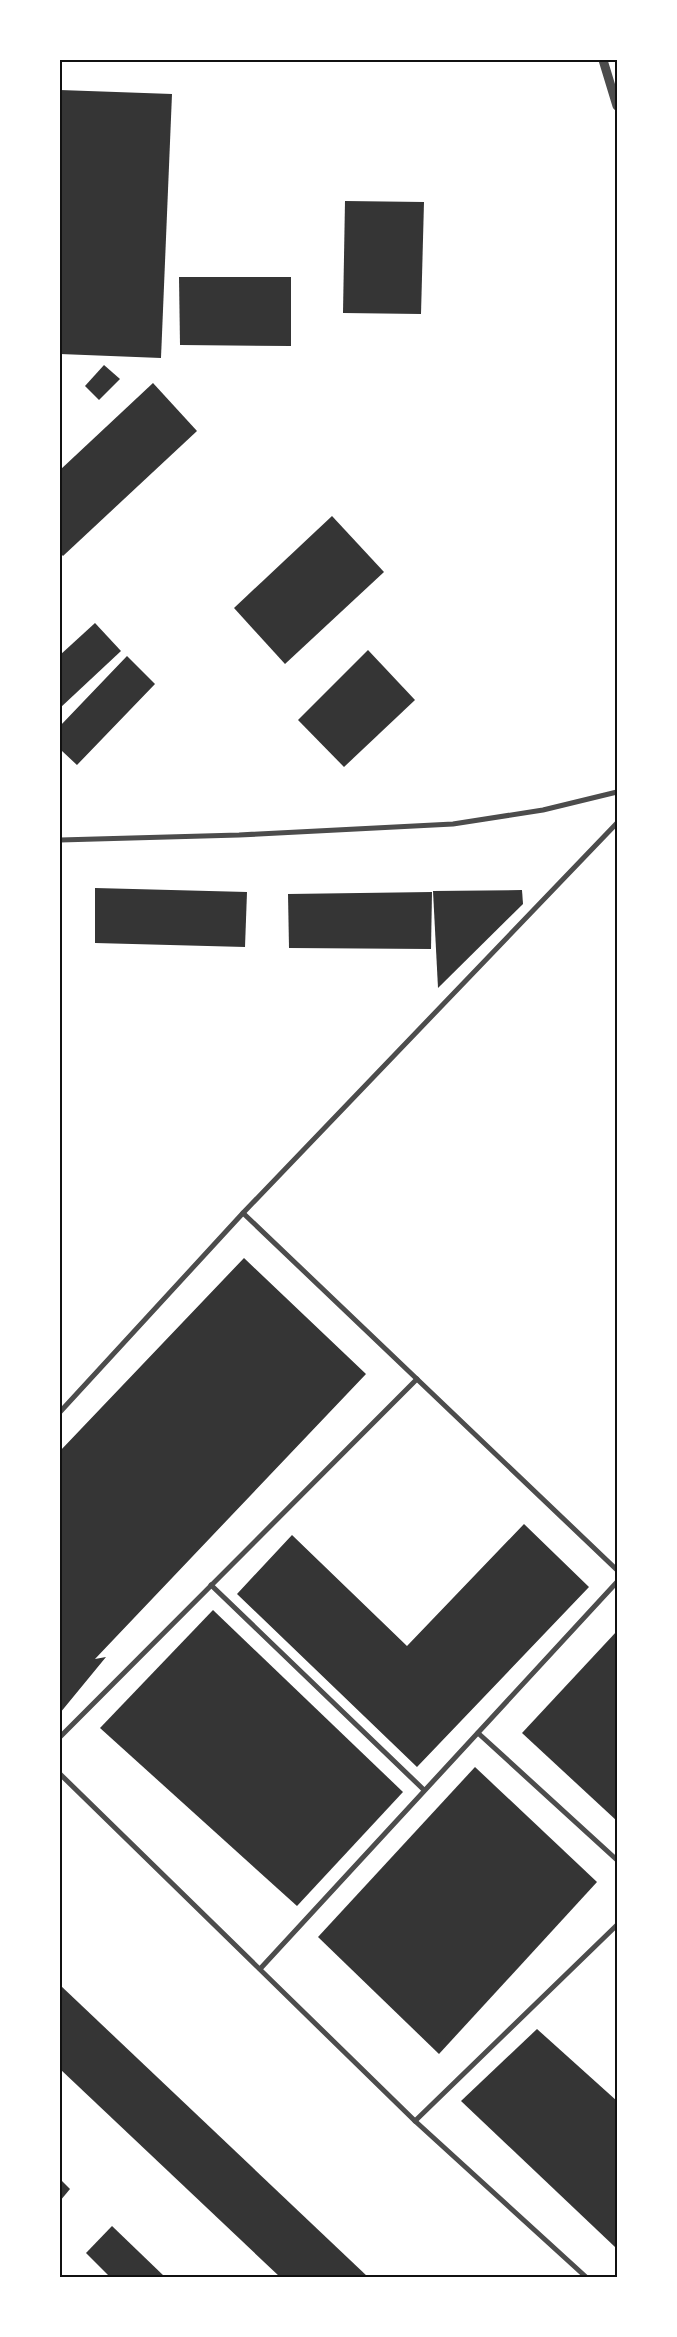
<svg xmlns="http://www.w3.org/2000/svg" width="677" height="2337" font-family="Mulish,sans-serif">
  <rect width="100%" height="100%" fill="#fff"/>
  <!-- building -->
  <g fill="#353535">
    <path d="M60,90L172,94L161,358L60,354Z"/>
    <path d="M345,201L424,202L421,314L343,313Z"/>
    <path d="M179,277H291V346L180,345Z"/>
    <path d="M104,365L120,379L99,400L85,386Z"/>
    <path d="M153,383L197,431L63,556L60,553V470Z"/>
    <path d="M332,516L384,572L285,664L234,608Z"/>
    <path d="M95,623L121,651L60,708V655Z"/>
    <path d="M368,650L415,700L344,767L298,720Z"/>
    <path d="M127,656L155,684L77,765L62,751L60,753V726Z"/>
    <path d="M95,888L247,892L245,947L95,943Z"/>
    <path d="M522,890L523,904L438,988L433,891Z"/>
    <path d="M432,892L431,949L289,948L288,894Z"/>
    <path d="M244,1258L366,1374L95,1659L106,1657L60,1713V1451Z"/>
    <path d="M524,1524L589,1587L417,1767L237,1594L292,1535L407,1646Z"/>
    <path d="M213,1610L403,1792L297,1906L100,1728Z"/>
    <path d="M617,1631V1821L522,1733Z"/>
    <path d="M475,1767L597,1882L439,2054L318,1937Z"/>
    <path d="M60,1985L368,2277H280L60,2069Z"/>
    <path d="M537,2029L617,2101V2245L615,2247L461,2101Z"/>
    <path d="M60,2179L70,2189L60,2201Z"/>
    <path d="M112,2226L165,2277H110L86,2253Z"/>
  </g>
  <g fill="none" stroke-linecap="round" stroke-linejoin="round">
    <!-- minor -->
    <g stroke="#4c4c4c" stroke-width="5">
      <path d="M60,840L239,835L453,824L543,810L617,792"/>
      <path d="M243,1213L617,1570"/>
      <path d="M60,1412L243,1213L617,823"/>
      <path d="M211,1585L424,1790"/>
      <path d="M478,1733L617,1860"/>
      <path d="M60,1737L417,1379"/>
      <path d="M60,1774L415,2121L586,2277"/>
      <path d="M260,1969L617,1582"/>
      <path d="M415,2121L617,1925"/>
    </g>
    <!-- tertiary -->
    <path stroke="#4c4c4c" stroke-width="9" d="M603,60L617,106"/>
  </g>
  <!-- border -->
  <rect width="677" height="2337" fill="none" stroke="#ffffff" stroke-width="122"/>
  <rect x="61" y="61" width="555" height="2215" fill="none" stroke="#111" stroke-width="2"/>
</svg>
